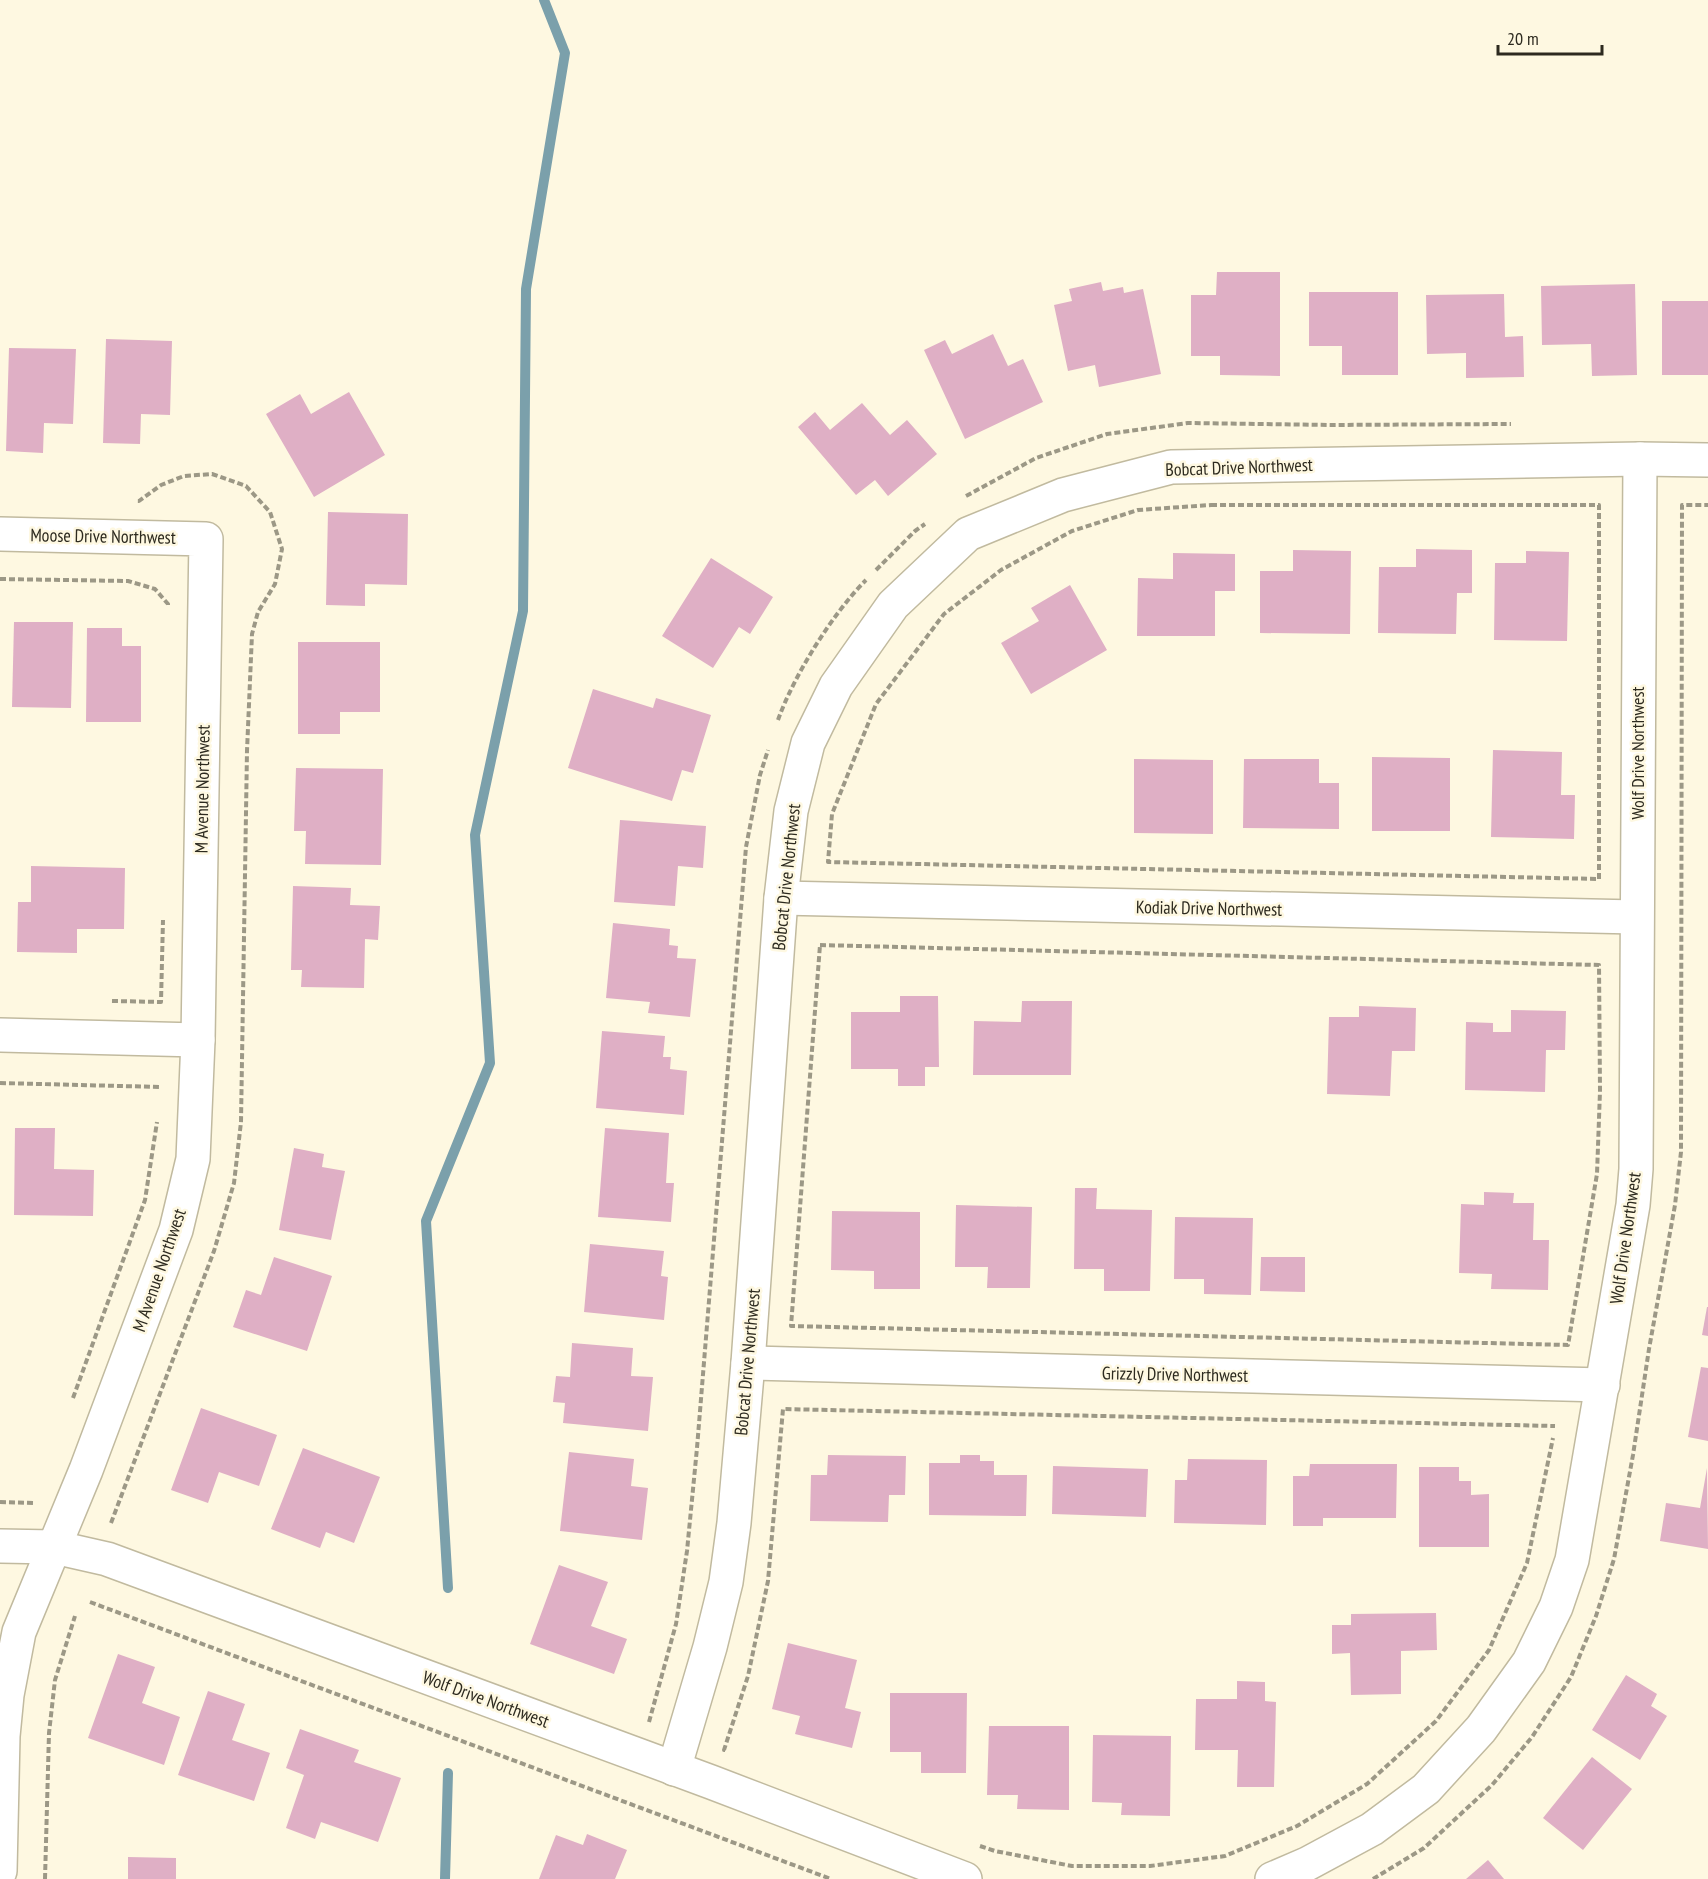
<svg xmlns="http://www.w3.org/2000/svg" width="1708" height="1879" font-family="'PT Sans Narrow',sans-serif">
  <rect width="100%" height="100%" fill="#fef8e1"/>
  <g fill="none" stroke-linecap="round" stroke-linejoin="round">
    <!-- stream -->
    <g stroke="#7ba0ab" stroke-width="10">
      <path d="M448,1588L426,1221L490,1063L475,835L523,611L526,289L565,53L544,0"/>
      <path d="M445,1879L448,1773"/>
    </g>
  </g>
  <!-- building -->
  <g fill="#dfafc5">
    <path d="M1217,272H1280V376L1220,375V356H1191V295H1216Z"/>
    <path d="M1101,282L1103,291L1123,287L1124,293L1143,289L1161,374L1099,387L1095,365L1068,371L1054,305L1072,301L1069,289Z"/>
    <path d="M1635,284L1637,375L1592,376L1591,344L1542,345L1541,286Z"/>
    <path d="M1309,292H1398V375H1342V346H1309Z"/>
    <path d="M1504,294L1505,337L1523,336L1524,377L1466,378V353L1427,354L1426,295Z"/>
    <rect x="1662" y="301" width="46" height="74"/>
    <path d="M993,334L1008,366L1023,359L1043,402L965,439L924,350L945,340L952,354Z"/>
    <path d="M106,339L172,341L170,415L141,414L140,444L103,443Z"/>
    <path d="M9,348L76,349L73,424L44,423L43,453L6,451Z"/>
    <path d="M349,392L385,455L314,497L266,414L300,394L311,414Z"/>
    <path d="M862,403L890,435L907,420L937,454L888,496L875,480L856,495L798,427L815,412L830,430Z"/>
    <path d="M328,512L408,514L407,585L365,584V606L326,605Z"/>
    <path d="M1416,549L1472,550V593H1457L1456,634L1378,633L1379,567H1416Z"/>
    <path d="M1293,550L1351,551L1350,634L1260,633V571H1293Z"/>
    <path d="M1526,551L1569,552L1567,641L1494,640L1495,563H1526Z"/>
    <path d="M1173,553L1235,554V591H1215V636H1137L1138,578L1173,579Z"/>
    <path d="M711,558L773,597L750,634L739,627L713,668L662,636Z"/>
    <path d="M1070,585L1107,650L1031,694L1001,643L1039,621L1031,608Z"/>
    <path d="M14,622H73L71,708L12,707Z"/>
    <path d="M87,628H122V646H141V722H86Z"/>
    <path d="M298,642H380V712H340V734H298Z"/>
    <path d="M593,689L653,708L656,698L711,715L693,773L682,770L672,801L568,768Z"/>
    <path d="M1493,750L1562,752L1561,795H1575L1574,839L1491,837Z"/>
    <path d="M1372,757L1450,758V831H1372Z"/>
    <path d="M1134,759L1213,760V834L1134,833Z"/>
    <path d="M1244,759H1319V783H1339V829L1243,828Z"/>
    <path d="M296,768L383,769L381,865L305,864L306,831H294Z"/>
    <path d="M620,820L706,826L703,868L678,866L675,906L614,902Z"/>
    <path d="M31,866L125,868L124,929H77V953L17,952L18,902H31Z"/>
    <path d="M293,886L351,888L350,905L380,906L378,940L365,939L364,988L301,987L302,970H291Z"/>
    <path d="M613,923L670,929L669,945L678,946L677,958L696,959L690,1017L648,1013L650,1002L606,998Z"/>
    <path d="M900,996H938L939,1067H925V1086H898V1069H851V1012H900Z"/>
    <path d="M1022,1001H1072L1071,1075H973L974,1021L1021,1022Z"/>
    <path d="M1359,1006L1416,1008L1415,1051H1392L1390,1096L1327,1094L1329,1017H1359Z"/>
    <path d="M1511,1010L1566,1011L1565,1050H1546L1545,1092L1465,1090L1466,1022L1493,1023V1032H1511Z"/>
    <path d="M602,1031L665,1036L663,1057H671L670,1069L687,1071L684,1115L596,1108Z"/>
    <path d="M15,1128H55L54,1169L94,1170L93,1216L14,1215Z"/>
    <path d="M605,1128L669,1133L666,1183H674L671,1222L598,1217Z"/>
    <path d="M294,1148L324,1154L322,1167L345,1171L331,1240L279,1230Z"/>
    <path d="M1075,1188H1097L1096,1209L1152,1210L1150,1291H1104V1269H1074Z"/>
    <path d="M1484,1192L1514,1193L1513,1203H1534L1533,1240H1549L1548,1290L1491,1289L1492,1274L1459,1273L1461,1204L1484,1205Z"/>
    <path d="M956,1205L1032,1207L1030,1288H987L988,1267H955Z"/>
    <path d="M832,1211L920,1212V1289H874V1271L831,1270Z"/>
    <path d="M1175,1217L1253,1218L1251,1295L1204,1294V1279H1174Z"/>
    <path d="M590,1244L664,1251L661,1276L668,1277L664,1320L584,1312Z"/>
    <path d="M274,1257L332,1276L307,1351L233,1327L246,1290L261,1295Z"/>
    <path d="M1261,1257H1305V1292L1260,1291Z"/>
    <path d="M1707,1307H1708V1336L1702,1335Z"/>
    <path d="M572,1343L633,1348L631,1376L653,1377L648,1431L563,1423L565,1403L553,1402L556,1376L570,1377Z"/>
    <path d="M1701,1367L1708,1368V1441L1688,1437Z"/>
    <path d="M201,1408L277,1435L259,1486L219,1472L208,1503L171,1490Z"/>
    <path d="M303,1448L380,1477L354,1543L326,1532L320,1548L271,1529Z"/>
    <path d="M569,1452L634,1459L631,1486L648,1488L642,1540L560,1531Z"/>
    <path d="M828,1455L906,1456L905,1495H889L888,1522L810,1521L811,1475H827Z"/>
    <path d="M960,1455H980V1461H994V1475H1027L1026,1516L929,1515V1463H960Z"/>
    <path d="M1188,1459L1267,1460L1266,1525L1174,1523L1175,1480H1187Z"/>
    <path d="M1310,1464H1397L1396,1518H1323V1526H1293V1476H1309Z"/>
    <path d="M1053,1466L1148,1469L1146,1517L1052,1514Z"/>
    <path d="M1419,1467H1459V1481H1471V1495L1489,1494V1547H1419Z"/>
    <path d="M1707,1468L1708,1549L1660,1541L1666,1503L1700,1508Z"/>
    <path d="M559,1565L608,1582L591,1626L627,1639L614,1674L530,1644Z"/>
    <path d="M1436,1613L1437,1650L1401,1651V1694L1351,1695L1350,1653L1332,1654V1625H1351V1614Z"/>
    <path d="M788,1643L857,1660L845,1708L861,1712L852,1748L795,1734L800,1716L772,1709Z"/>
    <path d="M118,1654L155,1667L142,1703L180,1717L164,1765L88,1738Z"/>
    <path d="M1626,1675L1657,1694L1651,1706L1667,1716L1640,1760L1592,1730Z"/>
    <path d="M1237,1681L1265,1682V1701L1276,1702L1274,1787H1237L1238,1750H1195L1196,1699H1237Z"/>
    <path d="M208,1691L245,1704L232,1740L270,1753L254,1801L178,1775Z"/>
    <path d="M890,1693H967L966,1773H921V1752H890Z"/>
    <path d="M989,1726H1069V1810L1017,1809L1018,1795H987Z"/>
    <path d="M300,1729L359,1750L354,1762L401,1778L378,1842L321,1822L315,1839L286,1828L304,1775L286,1768Z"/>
    <path d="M1093,1735L1171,1736L1170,1816L1121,1815L1122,1803L1092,1802Z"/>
    <path d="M1592,1757L1632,1789L1583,1850L1543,1818Z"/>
    <path d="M587,1834L627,1850L615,1879H539L556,1835L583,1845Z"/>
    <path d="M128,1857L176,1858V1879H128Z"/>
    <path d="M1488,1860L1504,1879H1466Z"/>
  </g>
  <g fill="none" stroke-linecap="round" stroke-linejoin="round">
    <defs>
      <g id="street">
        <path d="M0,534L206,539L198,1040L193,1159L176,1230L86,1470L19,1632L7,1695L3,1736L0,1871"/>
        <path d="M781,898L1636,917"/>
        <path d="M0,1035L198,1040"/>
        <path d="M748,1363L1603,1385"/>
        <path d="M0,1546L54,1547L107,1559L711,1782L965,1879"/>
        <path d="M674,1769L710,1647L726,1582L734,1523L748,1363L781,898L791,811L808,743L836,686L893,605L968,534L1063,495L1171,467L1640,459L1708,460"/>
        <path d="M1272,1879L1307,1864L1372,1829L1426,1789L1481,1729L1529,1662L1556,1607L1572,1560L1633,1205L1636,1169L1640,459"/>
      </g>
    </defs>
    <!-- street casing -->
    <use href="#street" stroke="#c1ba9f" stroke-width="36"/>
    <!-- path -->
    <g stroke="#9c9886" stroke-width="4" stroke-dasharray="6 3" stroke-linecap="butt">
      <path d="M966,496L1036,458L1107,434L1188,423L1331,425L1511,424"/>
      <path d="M1211,505H1599V879L828,862L832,814L876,704L944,614L1001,570L1072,531L1138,510Z"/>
      <path d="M876,570L915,531L925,524"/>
      <path d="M0,579L128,581L155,589L168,604V607"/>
      <path d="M778,720C794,675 833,613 866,580"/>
      <path d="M820,945L1599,965L1600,1091L1597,1174L1568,1345L791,1326Z"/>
      <path d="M112,1001L161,1002L163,920"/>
      <path d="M0,1083L160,1087"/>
      <path d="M73,1398L145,1200L157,1122"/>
      <path d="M0,1502L35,1503"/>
      <path d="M111,1523L214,1251L234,1183L241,1122L247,751L252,634L258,612L275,584L282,549L270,512L246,486L212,474L184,476L161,485L139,501H136"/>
      <path d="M90,1602L831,1879"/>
      <path d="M649,1722L676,1624L687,1551L697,1448L746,847L760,775L768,750"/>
      <path d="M725,1750H724L748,1676L768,1581L783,1409L1555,1426"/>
      <path d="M980,1846L995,1851L1072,1866H1150L1225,1856L1297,1826L1367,1784L1436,1721L1489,1650L1527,1563L1553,1438"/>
      <path d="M45,1879L49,1733L55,1680L75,1616"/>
      <path d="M1373,1879L1424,1848L1492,1785L1532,1737L1571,1677L1596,1616L1614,1559L1633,1455L1649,1349L1675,1205L1681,1152L1682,505H1708"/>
    </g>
    <!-- street -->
    <use href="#street" stroke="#fff" stroke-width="33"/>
  </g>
  <g text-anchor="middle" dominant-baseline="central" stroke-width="5" stroke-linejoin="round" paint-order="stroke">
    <!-- street labels -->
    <g font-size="18" fill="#2d2a1f" stroke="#fef8e1">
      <text transform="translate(1239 467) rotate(-2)">Bobcat Drive Northwest</text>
      <text transform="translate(103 536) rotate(1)">Moose Drive Northwest</text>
      <text transform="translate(1637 753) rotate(-90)">Wolf Drive Northwest</text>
      <text transform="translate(202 789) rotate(-89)">M Avenue Northwest</text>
      <text transform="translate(786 877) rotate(-84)">Bobcat Drive Northwest</text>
      <text transform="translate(1209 908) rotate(1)">Kodiak Drive Northwest</text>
      <text transform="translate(1625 1238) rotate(-82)">Wolf Drive Northwest</text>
      <text transform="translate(159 1270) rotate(-71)">M Avenue Northwest</text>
      <text transform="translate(747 1362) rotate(-85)">Bobcat Drive Northwest</text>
      <text transform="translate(1175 1374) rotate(1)">Grizzly Drive Northwest</text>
      <text transform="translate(486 1699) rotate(20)">Wolf Drive Northwest</text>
    </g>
  </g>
  <!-- scale -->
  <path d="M1498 45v9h104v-9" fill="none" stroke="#2d2a1f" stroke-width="3"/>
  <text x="1507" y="45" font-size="18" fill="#2d2a1f" stroke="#fef8e1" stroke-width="4.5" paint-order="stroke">20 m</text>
</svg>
